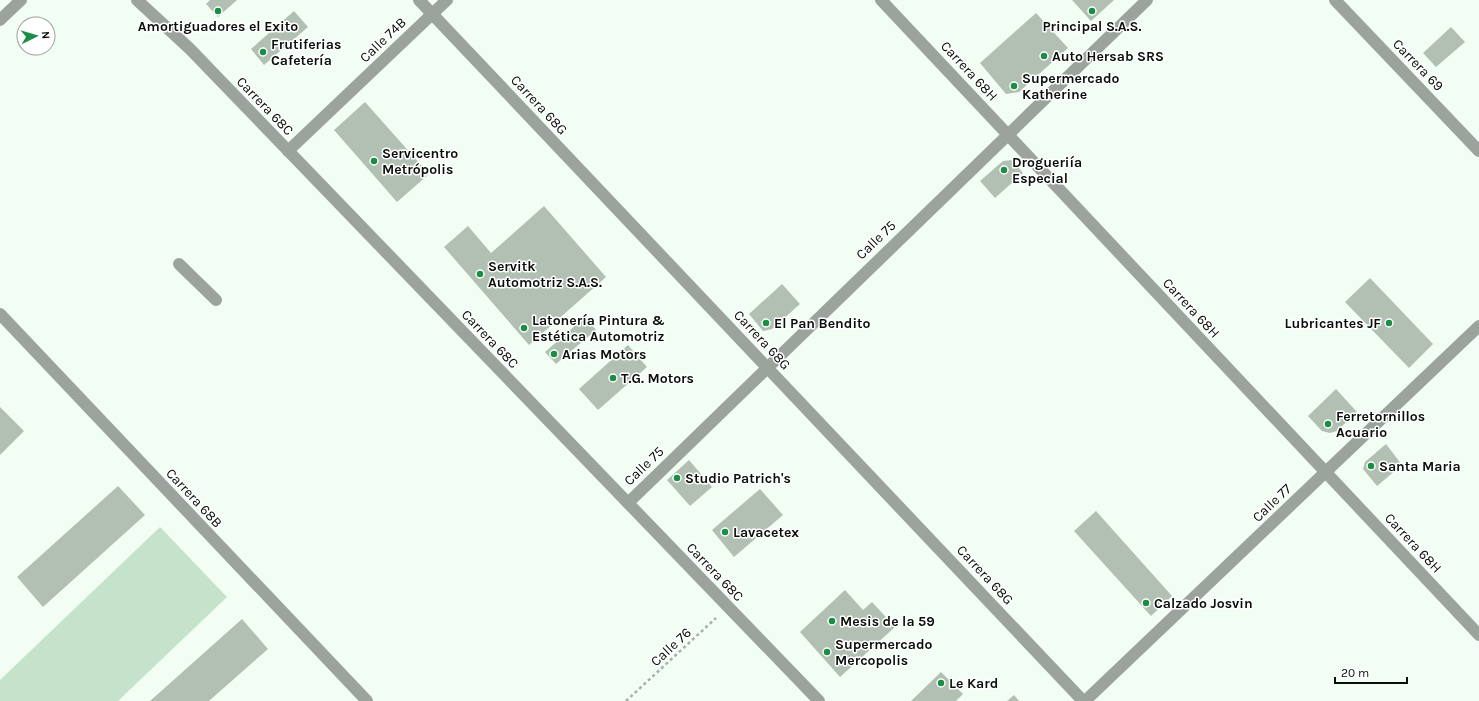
<svg xmlns="http://www.w3.org/2000/svg" width="1479" height="701" font-family="Karla,sans-serif">
  <rect width="100%" height="100%" fill="#f2fef4"/>
  <!-- green -->
  <path fill="#c4e3ca" d="M160,527L227,597L118,701H0V680Z"/>
  <!-- building -->
  <g fill="#b1c0b3">
    <path d="M210,0H237L218,17L206,4Z"/>
    <path d="M1072,0H1114L1091,21Z"/>
    <path d="M294,11L308,27L264,65L251,49Z"/>
    <path d="M1036,13L1068,48L1019,92L1006,94L980,63Z"/>
    <path d="M1451,27L1465,42L1436,67L1423,53Z"/>
    <path d="M365,102L429,174L397,202L334,130Z"/>
    <path d="M1012,160L1023,173L995,198L980,181L1003,161Z"/>
    <path d="M544,206L606,277L529,345L444,247L468,226L491,253Z"/>
    <path d="M1370,278L1433,344L1409,368L1345,302Z"/>
    <path d="M782,284L800,304L772,329L763,331L749,314Z"/>
    <path d="M585,317L596,330L556,364L545,352Z"/>
    <path d="M628,345L647,367L598,410L579,389Z"/>
    <path d="M1336,389L1357,412L1337,431L1330,433L1322,431L1308,416Z"/>
    <path d="M0,407L24,431L0,455Z"/>
    <path d="M1386,444L1402,465L1377,486L1363,469L1365,462Z"/>
    <path d="M689,460L712,487L690,506L667,480Z"/>
    <path d="M118,486L145,515L43,607L17,577Z"/>
    <path d="M760,489L783,515L734,557L712,530Z"/>
    <path d="M1096,511L1172,596L1151,616L1074,531Z"/>
    <path d="M845,590L863,610L872,602L895,627L840,677L800,632Z"/>
    <path d="M242,619L268,649L209,701H150Z"/>
    <path d="M941,672L963,694L956,701H911Z"/>
    <path d="M1014,695L1019,701H1007Z"/>
  </g>
  <g fill="none" stroke-linecap="round" stroke-linejoin="round">
    <!-- path -->
    <path stroke="#a7b0a8" stroke-width="2.5" stroke-dasharray="3 3" stroke-linecap="butt" d="M626,701L716,618"/>
    <!-- minor -->
    <g stroke="#9ca39d" stroke-width="12">
      <path d="M137,0L190,49L819,701"/>
      <path d="M419,0L1083,701"/>
      <path d="M881,0L1479,635"/>
      <path d="M1335,0L1479,151"/>
      <path d="M0,20L21,0"/>
      <path d="M288,151L447,0"/>
      <path d="M179,264L216,300"/>
      <path d="M0,314L367,701"/>
      <path d="M628,503L1147,0"/>
      <path d="M1085,701L1479,326"/>
    </g>
  </g>
  <!-- markers -->
  <g fill="#1c8d46" stroke="#fff" stroke-width="1.5">
    <circle cx="218" cy="11" r="4"/>
    <circle cx="1092" cy="11" r="4"/>
    <circle cx="263" cy="52" r="4"/>
    <circle cx="1044" cy="56" r="4"/>
    <circle cx="1014" cy="86" r="4"/>
    <circle cx="374" cy="161" r="4"/>
    <circle cx="1004" cy="170" r="4"/>
    <circle cx="480" cy="274" r="4"/>
    <circle cx="766" cy="323" r="4"/>
    <circle cx="1389" cy="323" r="4"/>
    <circle cx="524" cy="328" r="4"/>
    <circle cx="554" cy="354" r="4"/>
    <circle cx="613" cy="378" r="4"/>
    <circle cx="1328" cy="424" r="4"/>
    <circle cx="1371" cy="466" r="4"/>
    <circle cx="677" cy="478" r="4"/>
    <circle cx="725" cy="532" r="4"/>
    <circle cx="1146" cy="603" r="4"/>
    <circle cx="832" cy="621" r="4"/>
    <circle cx="827" cy="652" r="4"/>
    <circle cx="941" cy="683" r="4"/>
  </g>
  <g text-anchor="middle" dominant-baseline="central" stroke-width="3" stroke-linejoin="round" paint-order="stroke">
    <!-- poi labels -->
    <g font-size="14" font-weight="bold" fill="#090e0a" stroke="#fff" text-anchor="start">
      <text x="218" y="26" text-anchor="middle">Amortiguadores el Exito</text>
      <text x="1092" y="26" text-anchor="middle">Principal S.A.S.</text>
      <text x="271" y="44">Frutiferias<tspan x="271" dy="16">Cafetería</tspan></text>
      <text x="1052" y="56">Auto Hersab SRS</text>
      <text x="1022" y="78">Supermercado<tspan x="1022" dy="16">Katherine</tspan></text>
      <text x="382" y="153">Servicentro<tspan x="382" dy="16">Metrópolis</tspan></text>
      <text x="1012" y="162">Drogueriía<tspan x="1012" dy="16">Especial</tspan></text>
      <text x="488" y="266">Servitk<tspan x="488" dy="16">Automotriz S.A.S.</tspan></text>
      <text x="532" y="320">Latonería Pintura &amp;<tspan x="532" dy="16">Estética Automotriz</tspan></text>
      <text x="774" y="323">El Pan Bendito</text>
      <text x="1381" y="323" text-anchor="end">Lubricantes JF</text>
      <text x="562" y="354">Arias Motors</text>
      <text x="621" y="378">T.G. Motors</text>
      <text x="1336" y="416">Ferretornillos<tspan x="1336" dy="16">Acuario</tspan></text>
      <text x="1379" y="466">Santa Maria</text>
      <text x="685" y="478">Studio Patrich's</text>
      <text x="733" y="532">Lavacetex</text>
      <text x="1154" y="603">Calzado Josvin</text>
      <text x="840" y="621">Mesis de la 59</text>
      <text x="835" y="644">Supermercado<tspan x="835" dy="16">Mercopolis</tspan></text>
      <text x="949" y="683">Le Kard</text>
    </g>
    <!-- street labels -->
    <g font-size="14" fill="#090e0a" stroke="#fff">
      <text transform="translate(383 40) rotate(-44)">Calle 74B</text>
      <text transform="translate(1418 65) rotate(46)">Carrera 69</text>
      <text transform="translate(969 71) rotate(47)">Carrera 68H</text>
      <text transform="translate(539 105) rotate(47)">Carrera 68G</text>
      <text transform="translate(265 106) rotate(46)">Carrera 68C</text>
      <text transform="translate(876 240) rotate(-44)">Calle 75</text>
      <text transform="translate(1191 308) rotate(47)">Carrera 68H</text>
      <text transform="translate(490 339) rotate(46)">Carrera 68C</text>
      <text transform="translate(762 340) rotate(47)">Carrera 68G</text>
      <text transform="translate(644 466) rotate(-44)">Calle 75</text>
      <text transform="translate(194 498) rotate(47)">Carrera 68B</text>
      <text transform="translate(1272 503) rotate(-44)">Calle 77</text>
      <text transform="translate(1413 543) rotate(47)">Carrera 68H</text>
      <text transform="translate(715 572) rotate(46)">Carrera 68C</text>
      <text transform="translate(985 575) rotate(47)">Carrera 68G</text>
      <text transform="translate(671 647) rotate(-43)">Calle 76</text>
    </g>
  </g>
  <!-- north arrow -->
  <g transform="translate(36 36) rotate(85)"><circle r="19" fill="#ffffff" stroke="#9d9f9d"/>
  <path d="M0-3L7 15L0 10L-7 15Z" fill="#1c8d46"/>
  <text y="-6" font-size="11" font-weight="bold" text-anchor="middle" fill="#090e0a">N</text>
  </g>
  <!-- scale -->
  <path d="M1335 677v6h72v-6" fill="none" stroke="#090e0a" stroke-width="2"/>
  <text x="1341" y="677" font-size="12" fill="#090e0a" stroke="#ffffff" stroke-width="3" paint-order="stroke">20 m</text>
</svg>
